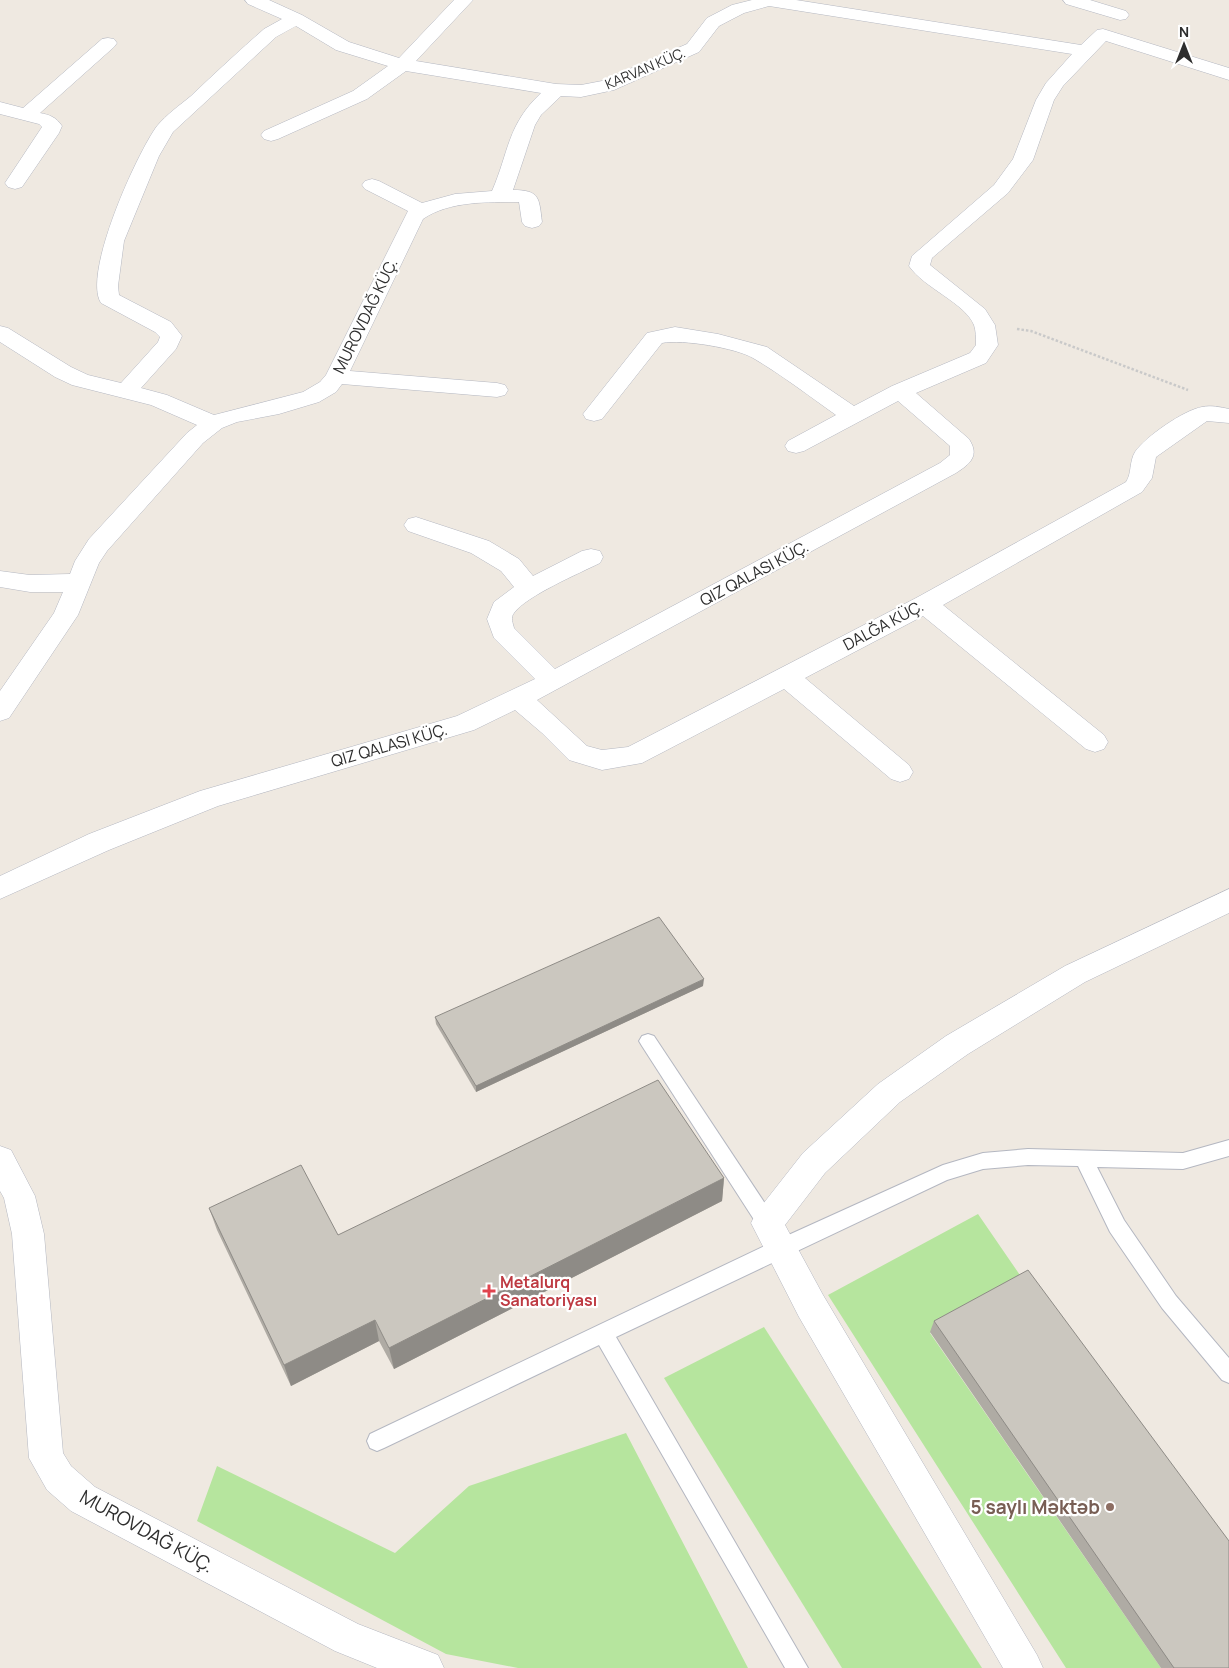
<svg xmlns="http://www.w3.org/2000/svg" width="1229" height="1668" font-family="Manrope,sans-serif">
  <rect width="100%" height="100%" fill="#efe9e1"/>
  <!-- green -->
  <g fill="#b6e59e">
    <path d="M978,1214L1024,1281L930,1333L1161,1668H1066L828,1295Z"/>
    <path d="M764,1327L982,1668H842L664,1378Z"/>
    <path d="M626,1433L748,1668H518L446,1654L197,1521L217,1466L395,1553L469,1486Z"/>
  </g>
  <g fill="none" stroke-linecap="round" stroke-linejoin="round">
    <defs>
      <g id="lane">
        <path d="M648,1034L654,1036L774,1217L776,1223L774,1229L767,1232L760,1229L642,1046L639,1041L642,1036Z"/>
        <path d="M1229,1140V1156L1183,1169L1097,1167L1124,1220L1176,1296L1229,1358V1383L1222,1380L1162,1308L1110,1232L1078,1166L1028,1165L983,1169L947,1180L616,1337L808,1668H785L599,1345L384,1448L377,1451L370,1448L367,1441L370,1434L773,1242L943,1165L983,1153L1028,1149L1183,1153Z"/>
      </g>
      <g id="street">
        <path d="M245,0H269L302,15L349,42L399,58L454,0H473L416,61L556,84L581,85L602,81L687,44L707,18L732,5L752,0H796L1081,45L1097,30L1103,29L1229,68V80L1106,41L1063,86L1054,100L1033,160L1008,193L932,258L930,265L985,309L995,325L998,345L986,363L916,393L969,439C980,456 970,464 956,473L537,700L587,746L602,750L628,747L916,598L1126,482C1132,473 1129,462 1135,452C1145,437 1184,410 1202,407C1211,405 1220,407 1229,409V423L1207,421L1156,457L1152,478L1142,492L943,605L1104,735L1108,742L1104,749L1095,752L1086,749L923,616L805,678L909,765L913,772L909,779L900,782L891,779L784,689L642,763L602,770L569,760L542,733L515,710L474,730L218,806L109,850L0,899V876L89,834L200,791L457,716L535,679L494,638L487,619L494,602L514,587L501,571L471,553L408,531L404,525L408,519L416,517L489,541L519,559L533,576L582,551L591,549L600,551L603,557L600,563C580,573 526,596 514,613C510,618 513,623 514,628L555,669L940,463L950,455V446L898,401L804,451L796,453L788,451L785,446L788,441L836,415C809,396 782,375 753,358C736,348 682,339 662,343L602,419L594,421L586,419L583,414L647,333L675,327L718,334L767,347L854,406L892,386L970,353L976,345C976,338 976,331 974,325C965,303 924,288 909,266L912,256L994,185L1013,159L1036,100L1046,83L1072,54L769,6L744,13L719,26L699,52L614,90L581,97L561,96L541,115L535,125L513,190C540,190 539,198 542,222L539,226L532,228L525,226L522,222L519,202C488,202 449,201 423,219L350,371L497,383L505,385L508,390L505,395L497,397L342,384L336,392L319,402L279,414L237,422L222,428L203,443L107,551L99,563L78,615L9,718L0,721V691L54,613L63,592H30L0,587V571L30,575L70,574L75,561L89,539L187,433L197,425L151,405L72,385L55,377L0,342V326L8,328L71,367L88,375L121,383L158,342L160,337L155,332L101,303C82,274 137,153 157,126C166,115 180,105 191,96C215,73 239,51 264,29L282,19L248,4ZM296,26L336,50L388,66L353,91L264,131L261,135L264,139L271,141L278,139L367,99L406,71L541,93C507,125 509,152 492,191L455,194L422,203L379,181L372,179L365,181L362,185L365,189L408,211L326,375L320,382L303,392L214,415L167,395L141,388L176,349L182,336L171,322L119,295L118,286L124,241L159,156L173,132L276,37Z"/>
        <path d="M1063,0H1090L1126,11L1129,15L1126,19L1120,20L1066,4Z"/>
        <path d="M108,38L114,39L117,43L114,47L40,113C50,115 56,117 62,126L59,133L22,187L15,189L8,187L5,183L42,127L39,124L0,114V102L23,108L102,39Z"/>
        <path d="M1229,889V913L1085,982L968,1054L900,1102L825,1173L785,1225L823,1295L1037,1655L1043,1668H1003L799,1317L751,1223L756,1213L803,1153L878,1084L946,1036L1065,966Z"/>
        <path d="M0,1146L11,1150L35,1196L44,1234L63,1453L71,1466L95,1487L358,1624L438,1655L444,1668H377L335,1651L71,1511L47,1490L29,1458L12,1234L4,1198L0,1191Z"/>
      </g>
    </defs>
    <!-- lane casing -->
    <use href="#lane" stroke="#b4b7c1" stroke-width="2"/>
    <!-- street casing -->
    <use href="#street" stroke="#b4b7c1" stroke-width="1"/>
    <!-- path -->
    <path stroke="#c9c9c9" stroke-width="2.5" stroke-dasharray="2.5 2" stroke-linecap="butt" d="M1017,329L1031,331L1188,390"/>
    <!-- lane -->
    <use href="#lane" fill="#fff" fill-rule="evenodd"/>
    <!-- street -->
    <use href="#street" fill="#fff" fill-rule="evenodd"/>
  </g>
  <!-- wall -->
  <g fill="#afaba4">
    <path d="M703,986L476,1092L436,1024L435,1017Z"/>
    <path d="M724,1178L722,1201L394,1369L379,1341L291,1386L217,1230L209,1208L338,1235Z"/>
    <path d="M934,1321L1229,1668H1161L930,1332Z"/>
  </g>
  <!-- shaded-wall -->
  <g fill="#8e8b86">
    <path d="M704,979L703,986L476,1092V1086Z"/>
    <path d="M724,1178L722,1201L394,1369L389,1348Z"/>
    <path d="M375,1320L379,1341L291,1386L284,1365Z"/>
  </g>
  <!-- building -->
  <g fill="#cbc7bf" stroke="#8e8b86">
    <path d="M659,917L704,979L476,1086L435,1017Z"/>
    <path d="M658,1080L724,1178L389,1348L375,1320L284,1365L209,1208L301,1165L338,1235Z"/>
    <path d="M1028,1270L1229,1541V1668H1174L934,1321Z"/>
  </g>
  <!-- markers -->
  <path fill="#e0444e" stroke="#fff" stroke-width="2" d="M486.5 1283.5h5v5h5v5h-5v5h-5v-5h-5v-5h5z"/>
  <circle fill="#8d6e63" stroke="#fff" stroke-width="2" cx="1110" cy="1507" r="5"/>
  <g text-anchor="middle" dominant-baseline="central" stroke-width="4.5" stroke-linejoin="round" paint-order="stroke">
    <!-- far-street labels -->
    <g font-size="14" fill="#2e2e2e" stroke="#fff">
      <text transform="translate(645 68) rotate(-23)">KARVAN KÜÇ.</text>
    </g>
    <!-- street labels -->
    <g font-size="16" fill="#2e2e2e" stroke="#fff">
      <text transform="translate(365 316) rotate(-64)">MUROVDAĞ KÜÇ.</text>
      <text transform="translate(754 573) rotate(-28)">QIZ QALASI KÜÇ.</text>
      <text transform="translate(883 625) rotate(-28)">DALĞA KÜÇ.</text>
      <text transform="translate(389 745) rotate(-16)">QIZ QALASI KÜÇ.</text>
    </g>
    <!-- health labels -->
    <g font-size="16" font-weight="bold" fill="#be3a42" stroke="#fff" text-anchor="start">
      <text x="500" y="1282">Metalurq<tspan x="500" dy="18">Sanatoriyası</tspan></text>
    </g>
    <!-- near-education labels -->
    <g font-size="19" font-weight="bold" fill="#785e54" stroke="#fff" text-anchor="end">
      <text x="1100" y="1507">5 saylı Məktəb</text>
    </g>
    <!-- near-street labels -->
    <g font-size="19" fill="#2e2e2e" stroke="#fff">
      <text transform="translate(147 1531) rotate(29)">MUROVDAĞ KÜÇ.</text>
    </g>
  </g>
  <!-- north arrow -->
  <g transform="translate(1184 45)" stroke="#ffffff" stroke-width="4" paint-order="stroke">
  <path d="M0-4L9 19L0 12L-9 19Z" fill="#2e2e2e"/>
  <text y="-8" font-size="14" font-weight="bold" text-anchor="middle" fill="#2e2e2e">N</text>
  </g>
</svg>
